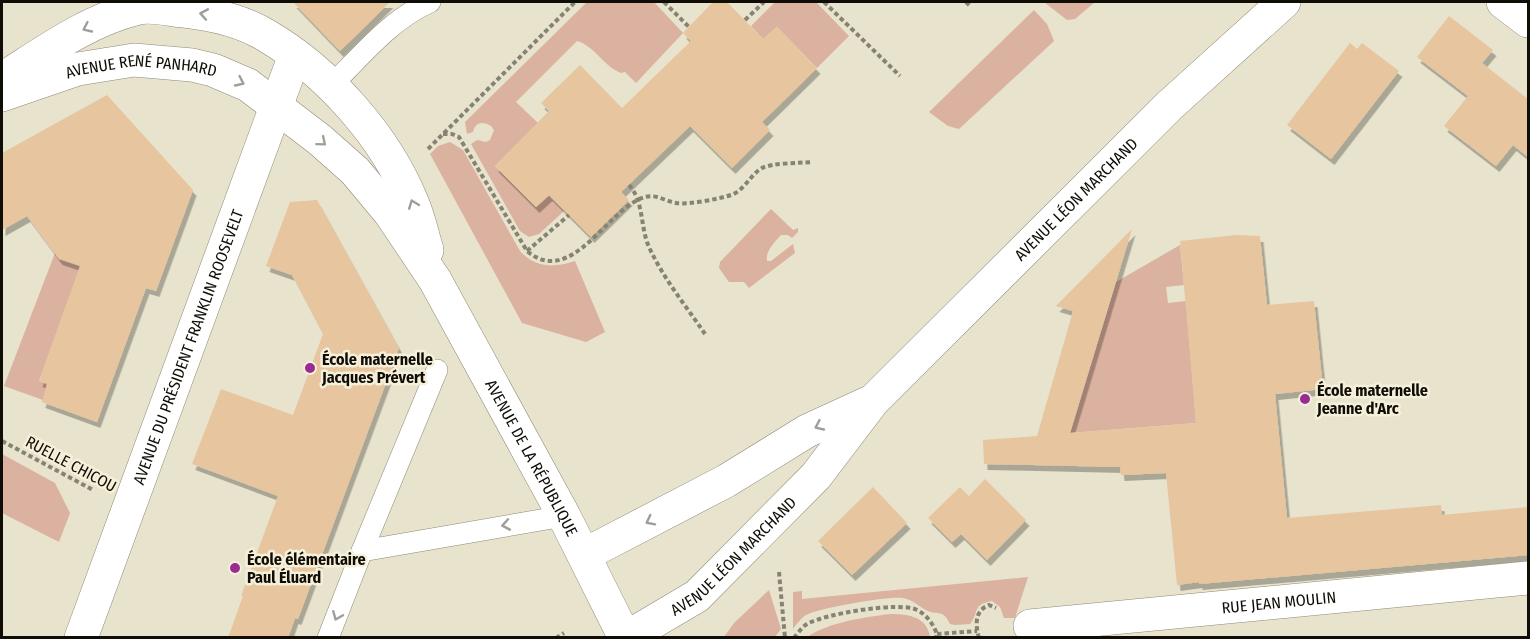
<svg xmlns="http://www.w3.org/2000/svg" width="1530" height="639" font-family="'Fira Sans Condensed',sans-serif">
  <defs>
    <filter id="shadow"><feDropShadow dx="3.5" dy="6" stdDeviation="0" flood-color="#0004"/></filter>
  </defs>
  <rect width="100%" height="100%" fill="#e8e3cd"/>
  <!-- green -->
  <g fill="#dbb19f">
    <path d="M587,2H654L683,33L636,83L625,72L621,73C603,66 595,46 577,41L516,102L538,123L495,166L536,207L549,196L564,211L539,234L529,237L520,231L516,224L471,144L477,140L486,142L490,140L494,130L491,126C483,121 475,122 473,132L467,134L465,122Z"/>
    <path d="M775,2H816L849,36L817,68L777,27L763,39L751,26Z"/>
    <path d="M1044,2H1095L1075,19L1067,20Z"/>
    <path d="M1034,10L1047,24L1054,41L959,129L948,126L929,112Z"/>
    <path d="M450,142L463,150L520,251C535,268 555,268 575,261L605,332L586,342L522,323L430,154L438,146Z"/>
    <path d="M771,209L793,230L798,228V232L792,238L788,235H781C775,242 765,251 767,261H771L793,244L795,253L749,288L744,282H729L719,268L720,262Z"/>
    <path d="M1180,245L1184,285L1166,287L1168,303L1186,301L1196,423L1070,433L1116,282Z"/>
    <path d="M55,253L82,262L39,381L48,384L43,400L4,386Z"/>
    <path d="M2,454L55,483L70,513L59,542L2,513Z"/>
    <path d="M1028,577L1015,618H1004L1000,607L992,601C971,605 980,612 970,624L955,625L950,624C942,608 939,616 928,611C919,607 914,600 903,598C887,596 820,608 806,615C801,618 796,625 793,629V592L802,591V599Z"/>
    <path d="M769,590L781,629L775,637H724L734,623Z"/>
    <path d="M891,614C909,614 927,617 930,637H807C830,622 864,617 891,614Z"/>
  </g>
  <!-- building -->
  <g fill="#e6c59f" filter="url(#shadow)">
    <path d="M293,2H390L340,51Z"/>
    <path d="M713,2H727L763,39L777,27L817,68L762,122L770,130L732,168L690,126L621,192L629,200L591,237L549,195L536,207L495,166L549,111L541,103L580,65L622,108L691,41L683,33Z"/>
    <path d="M1449,16L1493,50L1482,63L1528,99V157L1513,145L1496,166L1444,126L1468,96L1417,57Z"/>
    <path d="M1350,43L1357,49L1362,43L1399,71L1331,159L1287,125Z"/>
    <path d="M107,95L193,190L156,291L146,288L97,422L42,402L47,384L39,381L80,266L59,259L27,216L2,230V153Z"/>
    <path d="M317,200L399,348L298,619L295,618L288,638H228L243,596H241L278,496L192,464L221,389L293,415L323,334L292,275L266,266L290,202Z"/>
    <path d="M1132,229L1070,433L1196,423L1180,241L1236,235L1260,236L1267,305L1314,301L1323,389L1275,394L1287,518L1441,505L1442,515L1528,507V555L1199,584V582L1177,585L1166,473L1121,475L1120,467L984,464L983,440L1037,436L1073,311L1056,306Z"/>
    <path d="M985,479L1026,520L987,560L961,534L952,542L928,518L960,487L969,496Z"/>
    <path d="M873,487L907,523L852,575L818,541Z"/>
  </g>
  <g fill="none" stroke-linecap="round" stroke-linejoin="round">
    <defs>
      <g id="service">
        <path d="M331,86C361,56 391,19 430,2"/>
        <path d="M362,551L437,370"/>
        <path d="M328,638L362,551L564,516"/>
      </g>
      <g id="minor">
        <path d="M1503,2L1528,21"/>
        <path id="s1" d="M1030,626L1528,578"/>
      </g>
      <g id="tertiary">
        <path id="s2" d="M81,638L295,55"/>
      </g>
      <g id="secondary">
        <path d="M2,79C45,52 88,20 139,8C152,5 171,10 184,11C212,14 243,21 267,36C328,72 385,136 412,202C419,217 422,234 427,250"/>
        <path id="s3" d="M2,95L78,69L134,60L192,65L213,70L248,85L320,140L355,171L390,213L435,280L564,516L625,638"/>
        <path d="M584,555L726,481L807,431L868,403"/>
        <path id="s4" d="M626,638L697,596L816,476L873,401L1169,106L1284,2"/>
      </g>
    </defs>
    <!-- service casing -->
    <use href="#service" stroke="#8e8975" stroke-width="22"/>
    <!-- minor casing -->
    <use href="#minor" stroke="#8e8975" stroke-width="34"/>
    <!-- tertiary casing -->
    <use href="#tertiary" stroke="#8e8975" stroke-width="34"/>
    <!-- secondary casing -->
    <use href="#secondary" stroke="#8e8975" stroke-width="34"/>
    <!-- path -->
    <g stroke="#868373" stroke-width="4" stroke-dasharray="4.5 3" stroke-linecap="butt">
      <path d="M664,2L689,27"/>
      <path d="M824,2L900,76"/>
      <path d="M966,2L970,6"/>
      <path d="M745,20L764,2"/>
      <path d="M443,134H452L459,137L527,251C572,289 608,207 645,197C657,194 665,201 676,203C688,205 719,199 731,195C745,190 750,175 762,168C772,163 799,163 812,162"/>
      <path d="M428,149L575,2"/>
      <path d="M629,185C644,201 640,227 649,247C663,278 686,306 705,334"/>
      <path d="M527,251L569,215"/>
      <path d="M2,441L93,490"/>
      <path d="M779,572L785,638"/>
      <path d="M937,634L977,631"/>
      <path d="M556,638L564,633"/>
      <path d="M794,638C798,633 802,627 807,624C824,614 900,601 917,610C927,615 933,624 937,634L936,638"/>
      <path d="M979,638C975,624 975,610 989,605L996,608"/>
    </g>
    <!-- service -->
    <use href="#service" stroke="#fff" stroke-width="21"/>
    <!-- minor -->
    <use href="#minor" stroke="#fff" stroke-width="33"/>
    <!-- tertiary -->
    <use href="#tertiary" stroke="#fff" stroke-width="33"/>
    <!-- secondary -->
    <use href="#secondary" stroke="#fff" stroke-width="33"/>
  </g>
  <!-- one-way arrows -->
  <defs><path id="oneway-chevron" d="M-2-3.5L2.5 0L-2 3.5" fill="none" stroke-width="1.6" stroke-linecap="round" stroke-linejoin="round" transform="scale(1.5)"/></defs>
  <g stroke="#9f9e9b">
    <use href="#oneway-chevron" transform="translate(204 14) rotate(-170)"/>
    <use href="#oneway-chevron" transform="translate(87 28) rotate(155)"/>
    <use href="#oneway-chevron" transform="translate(240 82) rotate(25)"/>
    <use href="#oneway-chevron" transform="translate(322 142) rotate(40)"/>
    <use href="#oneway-chevron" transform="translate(413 204) rotate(-111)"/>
    <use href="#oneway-chevron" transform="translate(819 426) rotate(155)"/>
    <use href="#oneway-chevron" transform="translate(650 521) rotate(153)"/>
    <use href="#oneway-chevron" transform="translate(506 525) rotate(170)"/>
    <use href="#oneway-chevron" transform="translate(337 616) rotate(112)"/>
  </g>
  <!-- markers -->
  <g fill="#972d90" stroke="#f6f0da" stroke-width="2">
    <circle cx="310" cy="368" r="6"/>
    <circle cx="1305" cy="399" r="6"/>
    <circle cx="235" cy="568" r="6"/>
  </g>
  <g text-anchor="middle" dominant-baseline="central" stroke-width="5" stroke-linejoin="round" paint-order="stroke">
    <!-- street labels -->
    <g font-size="16" fill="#0f0d06" stroke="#f6f0da">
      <text stroke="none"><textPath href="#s3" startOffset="144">AVENUE RENÉ PANHARD</textPath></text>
      <text stroke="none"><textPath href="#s4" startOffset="632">AVENUE LÉON MARCHAND</textPath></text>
      <text stroke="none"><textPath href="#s2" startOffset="310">AVENUE DU PRÉSIDENT FRANKLIN ROOSEVELT</textPath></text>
      <text stroke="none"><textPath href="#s3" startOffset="730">AVENUE DE LA RÉPUBLIQUE</textPath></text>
      <text transform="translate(71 464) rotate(28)">RUELLE CHICOU</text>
      <text stroke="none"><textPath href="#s4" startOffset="136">AVENUE LÉON MARCHAND</textPath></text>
      <text stroke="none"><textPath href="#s1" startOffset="250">RUE JEAN MOULIN</textPath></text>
    </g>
    <!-- poi labels -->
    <g font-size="16" font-weight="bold" fill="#0f0d06" stroke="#f6f0da" text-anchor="start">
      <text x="322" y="359">École maternelle<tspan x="322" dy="18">Jacques Prévert</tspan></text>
      <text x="1317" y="390">École maternelle<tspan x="1317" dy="18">Jeanne d'Arc</tspan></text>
      <text x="247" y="559">École élémentaire<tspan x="247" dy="18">Paul Éluard</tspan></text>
    </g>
  </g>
  <!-- border -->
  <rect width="1530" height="639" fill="none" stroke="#0f0d06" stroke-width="6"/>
</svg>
